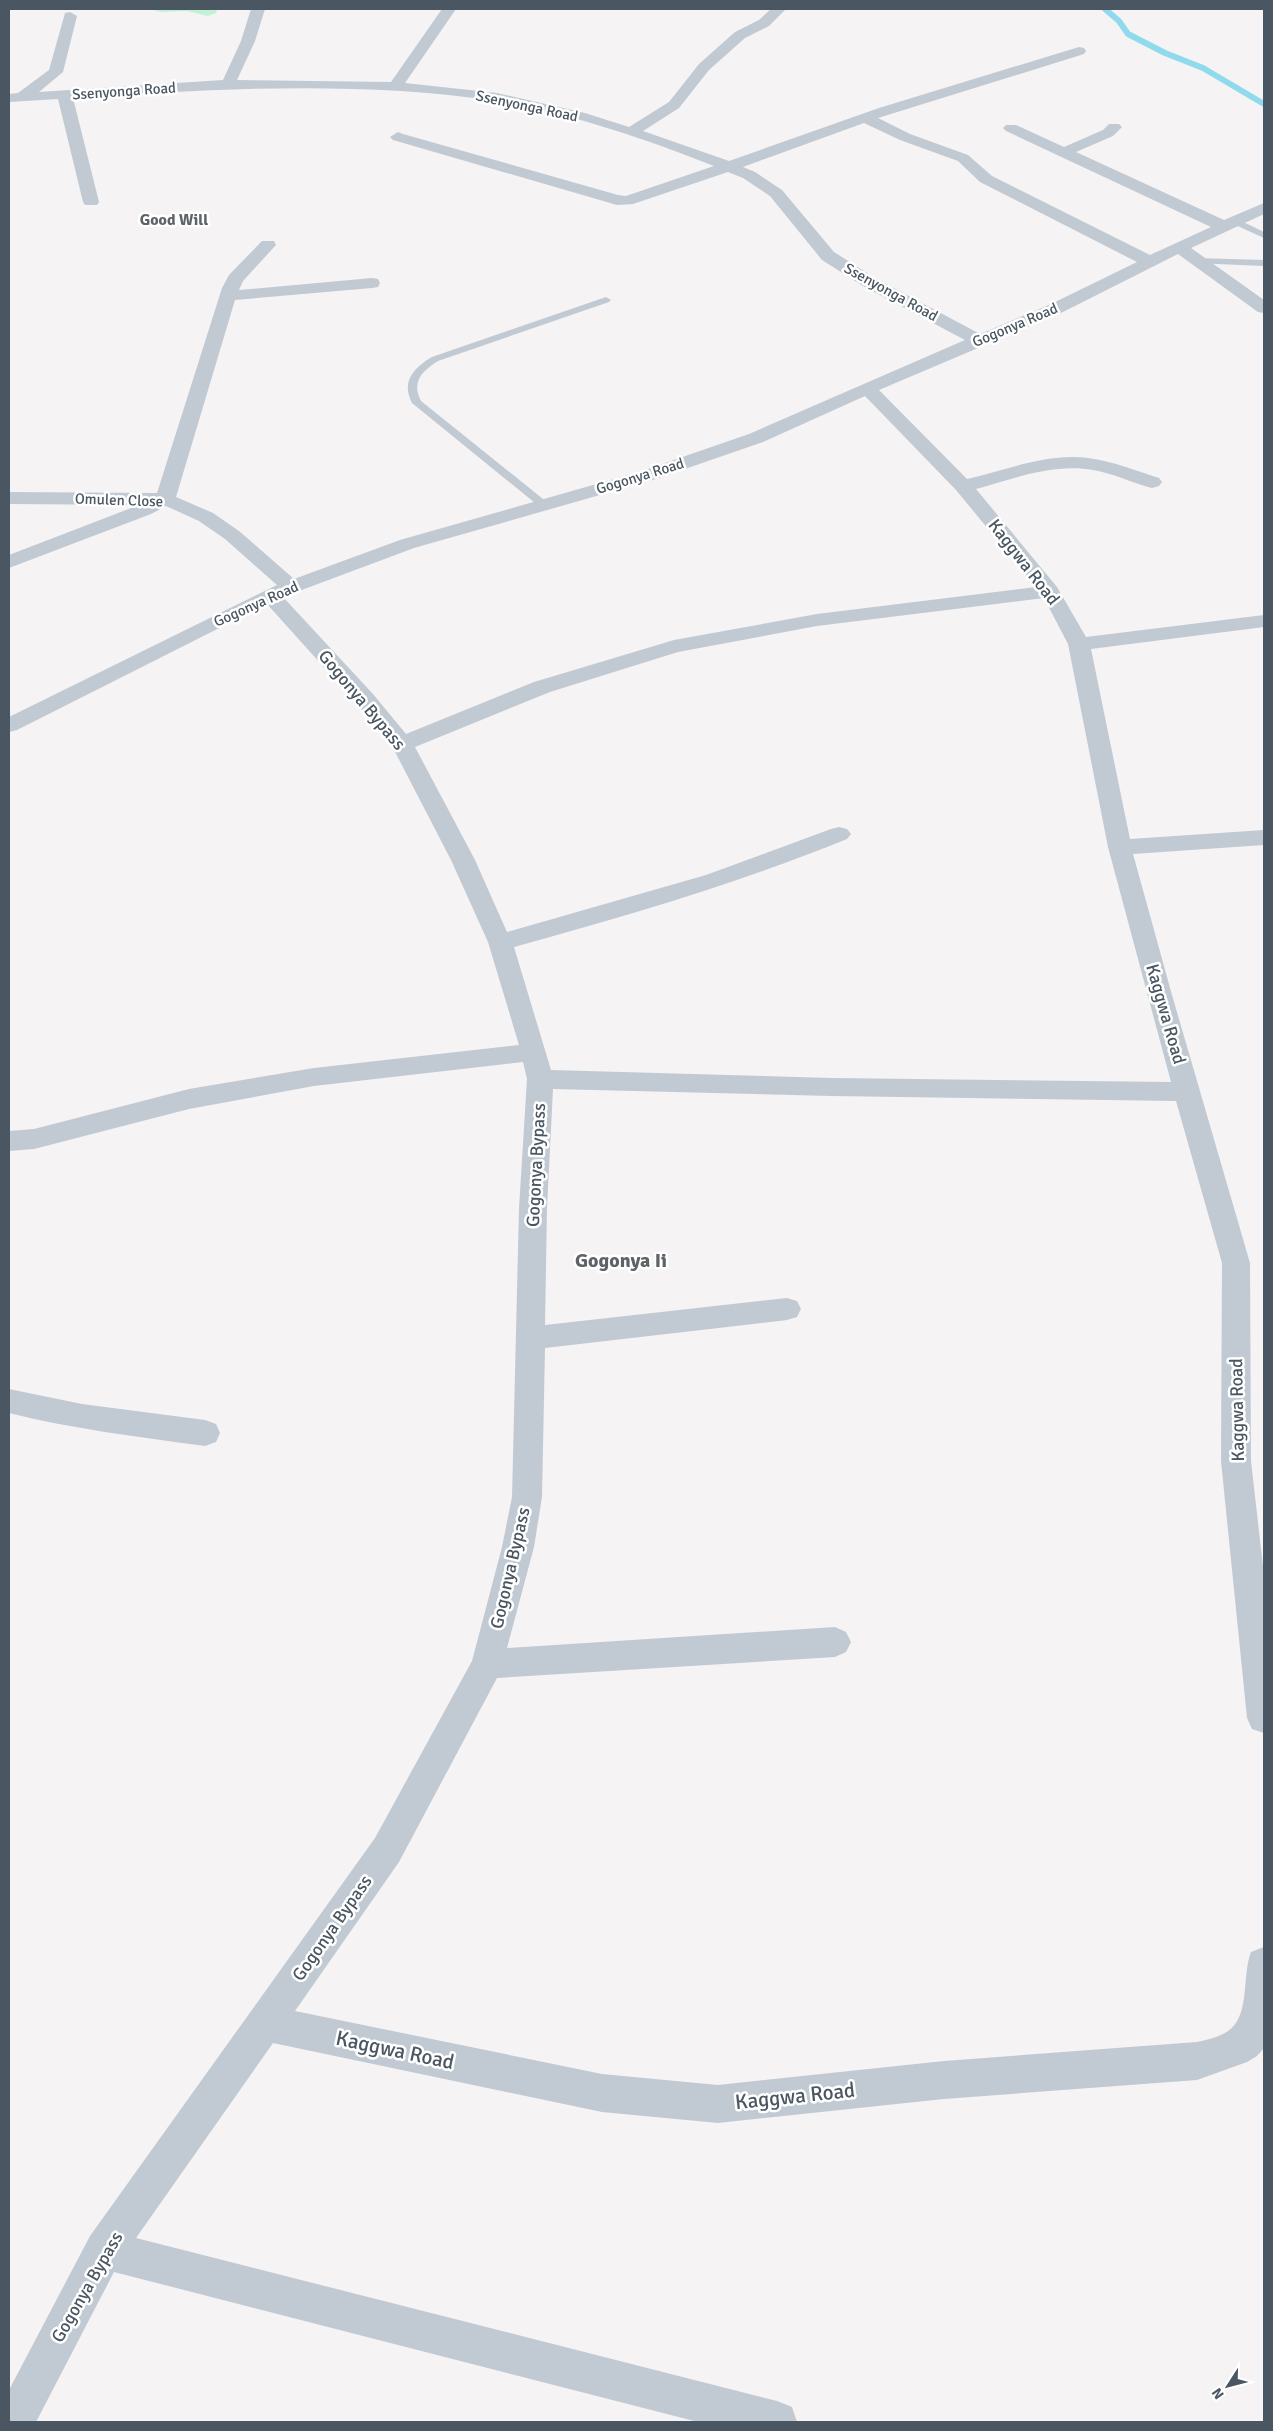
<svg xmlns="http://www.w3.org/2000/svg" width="1273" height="2431" font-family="Signika,sans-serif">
  <rect width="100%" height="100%" fill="#f5f3f3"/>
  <!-- green -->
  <path fill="#c3f1d5" d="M150,9H215L217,10L216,13L208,16L187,11L160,12Z"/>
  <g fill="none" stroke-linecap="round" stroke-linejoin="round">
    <!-- stream -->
    <path stroke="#90daee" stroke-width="6" d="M1105,9L1119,21L1128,34L1165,53L1203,68L1264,104"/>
    <!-- lane -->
    <g fill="#c1cad2" fill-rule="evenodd">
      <path d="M1231,219H1237L1264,232V238L1231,223Z"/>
      <path d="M1196,258L1264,260V266L1193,263L1191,261Z"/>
      <path d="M606,297L611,300L609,302L438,361C422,371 411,382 421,401L548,503V507H540L412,403C401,382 413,368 432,357Z"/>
    </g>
    <!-- street -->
    <g fill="#c1cad2" fill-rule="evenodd">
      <path d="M251,9H265L255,41L237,80L391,82L442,9H456L405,83L497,93L585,113L629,127L669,102L699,64L735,32L759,20L771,9H786L769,26L745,38L709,70L679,108L643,131L729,161L879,108L1079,47L1084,48L1086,51L1084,54L878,118L910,134L968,155L992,176L1150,255L1211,227L1006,131L1003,128L1006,125H1016L1064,147L1103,130L1109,124H1119L1122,127L1113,136L1076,152L1224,220L1264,203V214L1191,248L1264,300V313L1258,312L1178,254L1063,312L879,390L967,479C1006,470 1047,453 1088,458C1113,461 1136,471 1159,478L1162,482L1159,486L1152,488C1132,483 1113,473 1093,470C1053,463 1013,479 976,489L1057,587L1086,637L1264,615V627L1091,649L1130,839L1264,830V845L1133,854L1172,995L1250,1263L1251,1461L1264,1575V1733L1252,1729L1247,1718L1221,1461L1222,1263L1176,1101L832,1096L553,1089L547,1208L545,1325L787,1298L797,1301L801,1309L797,1317L787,1320L545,1348L542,1497L534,1547L507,1648L835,1627L846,1632L851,1642L846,1652L835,1657L497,1678L399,1862L295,2011L602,2074L718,2085L944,2061L1197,2042C1206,2040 1215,2038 1223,2034C1252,2021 1241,1977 1251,1952L1264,1947V2048L1257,2056L1247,2062L1197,2080L944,2099L718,2123L602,2112L273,2043L136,2238L777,2401L792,2407L797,2422H698L114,2272L36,2422H9V2390L90,2236L375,1838L472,1661L502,1547L512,1497L519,1208L527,1079L523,1062L314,1086L189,1109L34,1149L9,1151V1131L34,1129L189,1089L314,1068L519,1045L488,942L451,860L392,746L357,704L267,604L17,730L9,732V717L277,585L225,539L199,521L166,506L151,514L9,568V555L139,505L9,504V492L157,493L222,288L229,275L262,241H274L276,245L243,281L239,290L372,278L378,279L380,283L378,287L372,288L235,300L176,497L213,513L239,531L294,579L400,540L642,471L749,434L965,340L863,286L822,260L770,196L743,178L728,172L633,204L617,205L393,140L390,137L398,132L403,134L618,195L626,196L714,166C645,139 570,113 496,101C356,80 213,89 73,98L99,202L97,205H85L83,202L58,99L9,102V94L18,93L49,70L65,13L70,12L77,16L63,72L39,92L223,80L241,41ZM864,123L900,140L958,161L980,182L1137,262L1051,304L980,334L875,278L834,252L782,190L755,172L743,167ZM865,396L956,490L1036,587L817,614L674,640L534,682L406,734L373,694L283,597L414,548L656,479L763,442ZM1044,598L1068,644L1108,847L1171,1082L832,1078L551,1070L514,947C627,916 739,883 847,839L851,834L847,829L839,827L831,829L706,875L507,932L475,860L415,747L550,692L678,652L817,626Z"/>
      <path d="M9,1389L82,1404L205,1420L216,1424L220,1433L216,1442L205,1446C139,1437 73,1429 9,1413Z"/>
    </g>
  </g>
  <g text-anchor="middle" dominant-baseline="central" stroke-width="5" stroke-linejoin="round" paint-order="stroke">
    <!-- far-street labels -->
    <g font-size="15" fill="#4a5661" stroke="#fff">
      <text transform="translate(124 91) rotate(-4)">Ssenyonga Road</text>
      <text transform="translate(527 106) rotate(12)">Ssenyonga Road</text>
      <text transform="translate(891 292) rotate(29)">Ssenyonga Road</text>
      <text transform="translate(1015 325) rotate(-23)">Gogonya Road</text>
      <text transform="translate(640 476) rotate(-17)">Gogonya Road</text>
      <text transform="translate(119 500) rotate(2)">Omulen Close</text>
      <text transform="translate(256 604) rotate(-24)">Gogonya Road</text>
    </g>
    <!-- far-quarter labels -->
    <g font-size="16" font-weight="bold" fill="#5f6368" stroke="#fff">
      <text x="174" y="220">Good Will</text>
    </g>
    <!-- street labels -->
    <g font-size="18" fill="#4a5661" stroke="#fff">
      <text transform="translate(1024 562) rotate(52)">Kaggwa Road</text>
      <text transform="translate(362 700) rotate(50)">Gogonya Bypass</text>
      <text transform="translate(1166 1014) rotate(74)">Kaggwa Road</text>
      <text transform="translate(536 1165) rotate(-87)">Gogonya Bypass</text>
      <text transform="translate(1237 1410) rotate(-91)">Kaggwa Road</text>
      <text transform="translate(510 1568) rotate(-77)">Gogonya Bypass</text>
      <text transform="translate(332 1928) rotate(-55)">Gogonya Bypass</text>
      <text transform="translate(87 2287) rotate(-60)">Gogonya Bypass</text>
    </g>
    <!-- quarter labels -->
    <g font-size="20" font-weight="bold" fill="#5f6368" stroke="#fff">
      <text x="621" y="1260">Gogonya Ii</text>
    </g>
    <!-- near-street labels -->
    <g font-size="21" fill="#4a5661" stroke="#fff">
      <text transform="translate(395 2050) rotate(12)">Kaggwa Road</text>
      <text transform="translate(795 2096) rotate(-6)">Kaggwa Road</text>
    </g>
  </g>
  <!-- border -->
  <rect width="1273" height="2431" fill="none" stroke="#4a5661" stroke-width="20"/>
  <!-- north arrow -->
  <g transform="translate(1228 2386) rotate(234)" stroke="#ffffff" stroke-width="4" paint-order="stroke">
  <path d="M0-4L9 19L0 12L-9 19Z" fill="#4a5661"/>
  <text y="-8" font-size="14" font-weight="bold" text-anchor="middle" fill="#4a5661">N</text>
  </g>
</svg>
